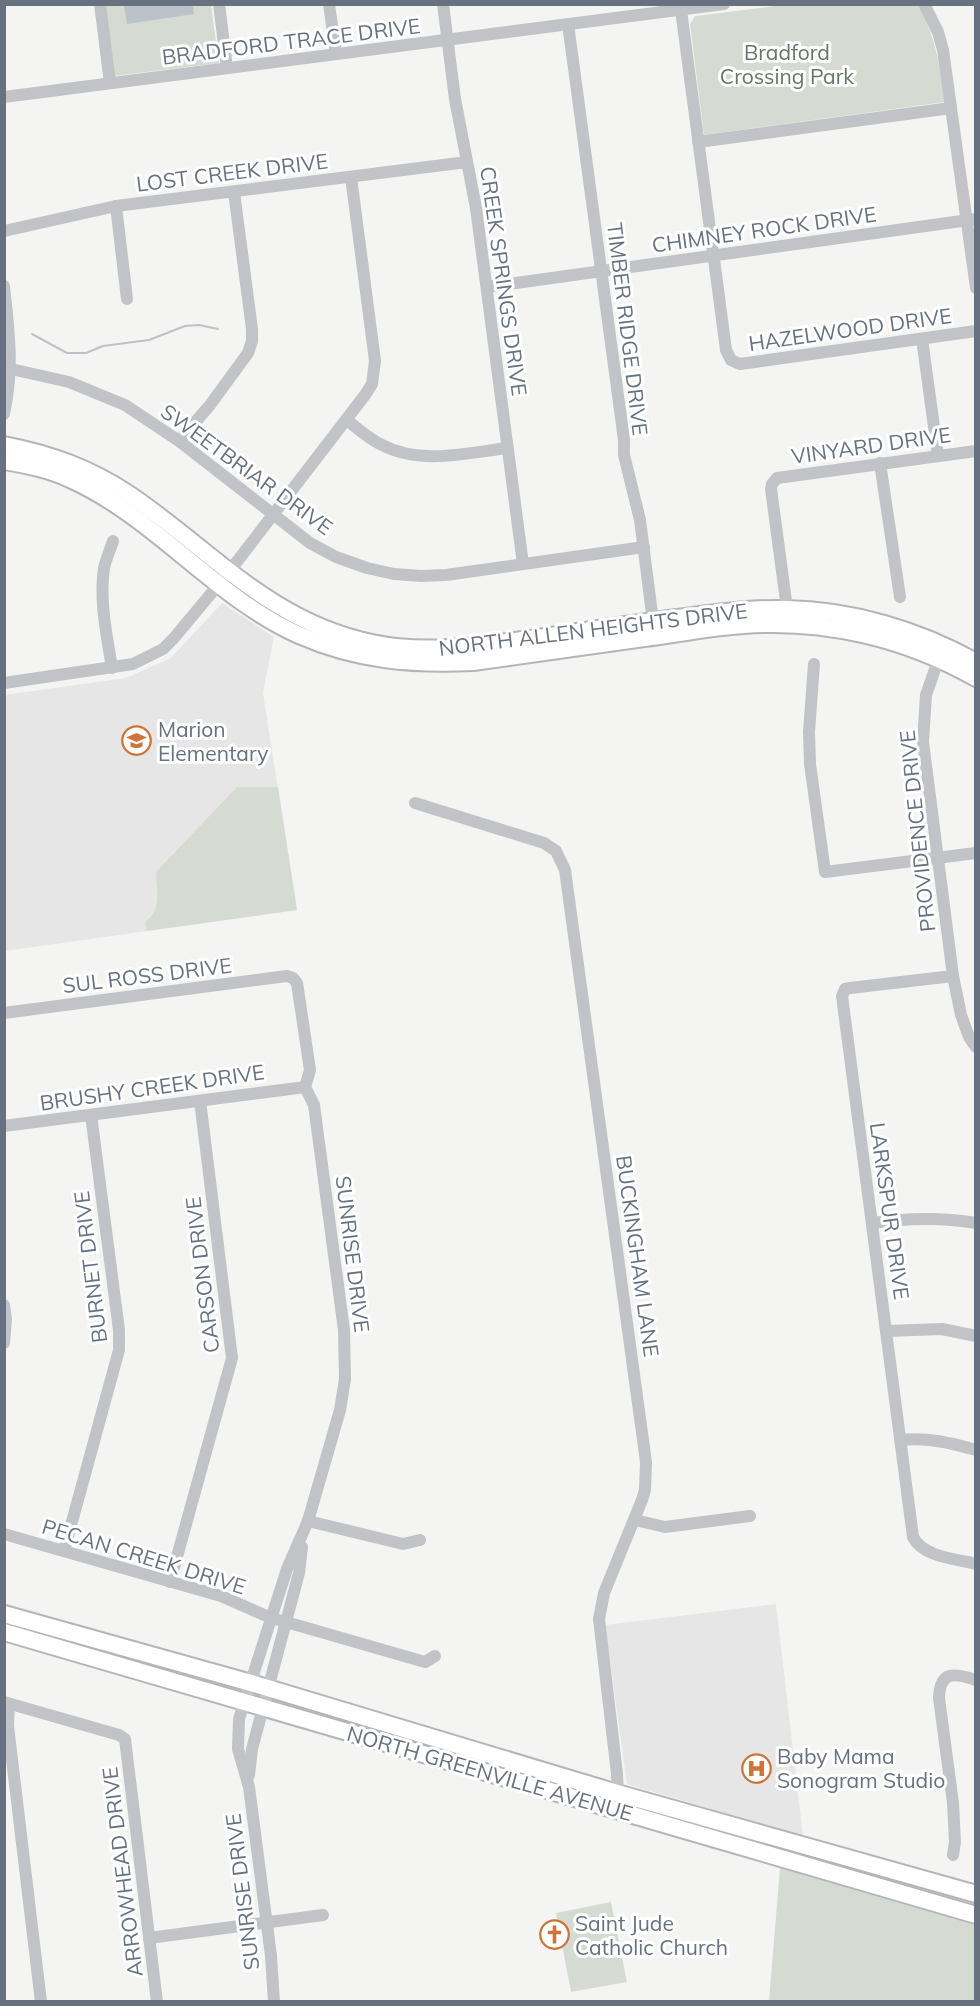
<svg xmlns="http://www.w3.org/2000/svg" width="980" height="2006" font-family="Mulish,sans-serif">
  <rect width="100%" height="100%" fill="#f4f5f2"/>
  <!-- built -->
  <g fill="#e5e6e5">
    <path d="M222,603L274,637L263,693L297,910L5,951L4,695L126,678L171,658Z"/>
    <path d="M776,1604L803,1836L627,1784L605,1625Z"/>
  </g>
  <!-- green -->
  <g fill="#d5dbd3">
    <path d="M105,5H211L219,63L115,76Z"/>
    <path d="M783,5H918C937,40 939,64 945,102L704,135L690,24L695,16Z"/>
    <path d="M237,787H278L297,910L147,931L145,922C162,910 157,891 156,872Z"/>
    <path d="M780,1868L975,1925V2001H769Z"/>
    <path d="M611,1902L627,1982L571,1992L556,1913Z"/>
  </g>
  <!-- water -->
  <path fill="#bbc2c8" d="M124,5H193L194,14L127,24Z"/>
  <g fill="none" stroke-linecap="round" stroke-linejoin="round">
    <!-- stream -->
    <path stroke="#bbc2c8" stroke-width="2" d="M32,334L67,353H86L103,346L149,340L185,326L199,325L218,329"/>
    <defs>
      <g id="major">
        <path d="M4,445C50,454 90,468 130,495C211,550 270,622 372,643C427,655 483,645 538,638C584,631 631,624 677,618C714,613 750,608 786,609C852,610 918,630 976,662"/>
        <path d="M4,461C27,465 49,469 70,479C155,517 214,597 299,635C356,660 412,665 473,662C530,654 587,646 644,638C677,634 710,627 744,625C824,619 905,638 976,678"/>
        <path d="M4,1614L251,1683L617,1793L976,1894"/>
        <path d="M4,1632C329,1725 652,1821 976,1915"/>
      </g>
    </defs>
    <!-- major casing -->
    <use href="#major" stroke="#b2b5b9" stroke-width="20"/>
    <!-- minor -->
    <g stroke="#c1c3c6" stroke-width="12">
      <path d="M100,4L110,83"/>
      <path d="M219,4L227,68"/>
      <path d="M329,4L336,54"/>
      <path d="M443,4L455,99L476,208L523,564"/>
      <path d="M924,4L938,32L943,50L976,288"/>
      <path d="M681,10L726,350L731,360L740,364L976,331"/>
      <path d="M568,24L624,440V455L640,520L654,629"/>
      <path d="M4,97L724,4"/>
      <path d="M698,142L951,108"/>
      <path d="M116,206L127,299"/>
      <path d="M4,231L116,206L467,162"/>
      <path d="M4,286C9,332 14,368 4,414"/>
      <path d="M487,287L976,219"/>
      <path d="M922,339L938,456"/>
      <path d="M11,369L69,382L125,405L179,441L310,543L336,557L367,568L394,574L421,576L446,575L644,547"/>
      <path d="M347,420C358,429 369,439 382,445C420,465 467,453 507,448"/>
      <path d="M179,441L210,405L248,353L252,341V329L234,192"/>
      <path d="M880,463L900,597"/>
      <path d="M788,616L771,489L772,484L777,478L976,451"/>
      <path d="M941,652L926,695L923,742L953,976L961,1015L969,1037L976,1047"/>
      <path d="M814,664L809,732L810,764L825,872L976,853"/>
      <path d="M112,668C107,636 99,601 104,568C106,559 110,550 113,541"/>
      <path d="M4,683L133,664L163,649L174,638L229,572L365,395L372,384L375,361L351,177"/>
      <path d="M415,803L544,843L556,851L565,870L646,1462L645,1490L642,1500L604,1593L599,1619L617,1774L618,1800"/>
      <path d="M953,976L850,988L845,989L842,996L913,1537C923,1557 956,1559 976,1564"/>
      <path d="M4,1013L287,976L293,978L297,983L310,1070L305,1087L314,1105L344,1330L345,1379L340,1410L308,1521L287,1569L239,1719L238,1749L249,1787L271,1956L274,2002"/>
      <path d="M4,1126L305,1087"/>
      <path d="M873,1223C908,1218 940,1217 976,1223"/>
      <path d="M4,1305L6,1319L4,1343"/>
      <path d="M887,1331L942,1329L976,1336"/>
      <path d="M901,1440C927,1437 951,1443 976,1450"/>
      <path d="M635,1520L665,1527L750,1516"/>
      <path d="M308,1521L403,1544L420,1540"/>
      <path d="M4,1534L221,1596L271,1618L286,1622L425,1662L435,1656"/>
      <path d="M64,1551L119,1350V1330L91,1115"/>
      <path d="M170,1582L232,1358L200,1101"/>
      <path d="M4,1702L119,1735L125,1739L157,2002"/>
      <path d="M9,1704L8,1726L41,2002"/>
      <path d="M249,1775L252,1749L299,1573L302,1547"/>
      <path d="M953,1855L955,1842L953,1803L939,1698C940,1670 955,1673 976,1680"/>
      <path d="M149,1938L323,1915"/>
    </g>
    <!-- major -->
    <use href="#major" stroke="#fff" stroke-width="16"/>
  </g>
  <!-- icons -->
  <defs>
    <symbol id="school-ring" viewBox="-11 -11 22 22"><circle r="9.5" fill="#fff" stroke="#cf7337" stroke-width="1.5"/><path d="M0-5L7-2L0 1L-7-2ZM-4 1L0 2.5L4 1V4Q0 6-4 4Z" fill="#cf7337"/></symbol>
    <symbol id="hospital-ring" viewBox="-11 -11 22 22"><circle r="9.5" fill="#fff" stroke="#cf7337" stroke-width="1.5"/><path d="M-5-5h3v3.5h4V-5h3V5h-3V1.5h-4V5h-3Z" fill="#cf7337"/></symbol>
    <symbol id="church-ring" viewBox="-11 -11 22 22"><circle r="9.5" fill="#fff" stroke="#cf7337" stroke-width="1.5"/><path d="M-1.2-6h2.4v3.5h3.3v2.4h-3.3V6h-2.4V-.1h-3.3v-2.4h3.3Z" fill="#cf7337"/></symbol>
  </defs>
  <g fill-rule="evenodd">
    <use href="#school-ring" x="120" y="724" width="33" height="33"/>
    <use href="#hospital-ring" x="740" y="1752" width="33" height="33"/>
    <use href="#church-ring" x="538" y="1918" width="33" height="33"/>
  </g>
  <g text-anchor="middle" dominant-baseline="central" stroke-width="6" stroke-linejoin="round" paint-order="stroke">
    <!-- street labels -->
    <g font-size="21" fill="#67717f" stroke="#fff">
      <text transform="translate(291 41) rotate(-7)">BRADFORD TRACE DRIVE</text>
      <text transform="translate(232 172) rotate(-7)">LOST CREEK DRIVE</text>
      <text transform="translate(764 229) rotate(-8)">CHIMNEY ROCK DRIVE</text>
      <text transform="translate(504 281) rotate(82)">CREEK SPRINGS DRIVE</text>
      <text transform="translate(628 329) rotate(83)">TIMBER RIDGE DRIVE</text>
      <text transform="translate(850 329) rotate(-8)">HAZELWOOD DRIVE</text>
      <text transform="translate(871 445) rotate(-8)">VINYARD DRIVE</text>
      <text transform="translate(247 469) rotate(36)">SWEETBRIAR DRIVE</text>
      <text transform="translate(593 629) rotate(-7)">NORTH ALLEN HEIGHTS DRIVE</text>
      <text transform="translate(917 831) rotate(-96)">PROVIDENCE DRIVE</text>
      <text transform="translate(147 975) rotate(-7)">SUL ROSS DRIVE</text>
      <text transform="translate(152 1087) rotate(-8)">BRUSHY CREEK DRIVE</text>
      <text transform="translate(890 1211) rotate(82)">LARKSPUR DRIVE</text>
      <text transform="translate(353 1254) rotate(83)">SUNRISE DRIVE</text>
      <text transform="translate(638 1256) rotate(82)">BUCKINGHAM LANE</text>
      <text transform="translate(90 1267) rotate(-97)">BURNET DRIVE</text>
      <text transform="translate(202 1275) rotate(-97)">CARSON DRIVE</text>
      <text transform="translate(144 1556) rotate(17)">PECAN CREEK DRIVE</text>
      <text transform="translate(490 1773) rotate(16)">NORTH GREENVILLE AVENUE</text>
      <text transform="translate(122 1872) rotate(-97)">ARROWHEAD DRIVE</text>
      <text transform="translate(242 1892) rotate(-97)">SUNRISE DRIVE</text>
    </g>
    <!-- park labels -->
    <g font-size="21" fill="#667765" stroke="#fff">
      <text x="787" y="52">Bradford<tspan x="787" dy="24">Crossing Park</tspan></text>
    </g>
    <!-- poi labels -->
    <g font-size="21" fill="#67717f" stroke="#fff" text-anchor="start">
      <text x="158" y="729">Marion<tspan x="158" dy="24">Elementary</tspan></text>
      <text x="777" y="1756">Baby Mama<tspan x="777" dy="24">Sonogram Studio</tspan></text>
      <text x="575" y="1923">Saint Jude<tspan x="575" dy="24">Catholic Church</tspan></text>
    </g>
  </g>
  <!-- border -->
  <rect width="980" height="2006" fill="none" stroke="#67717f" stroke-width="12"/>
</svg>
